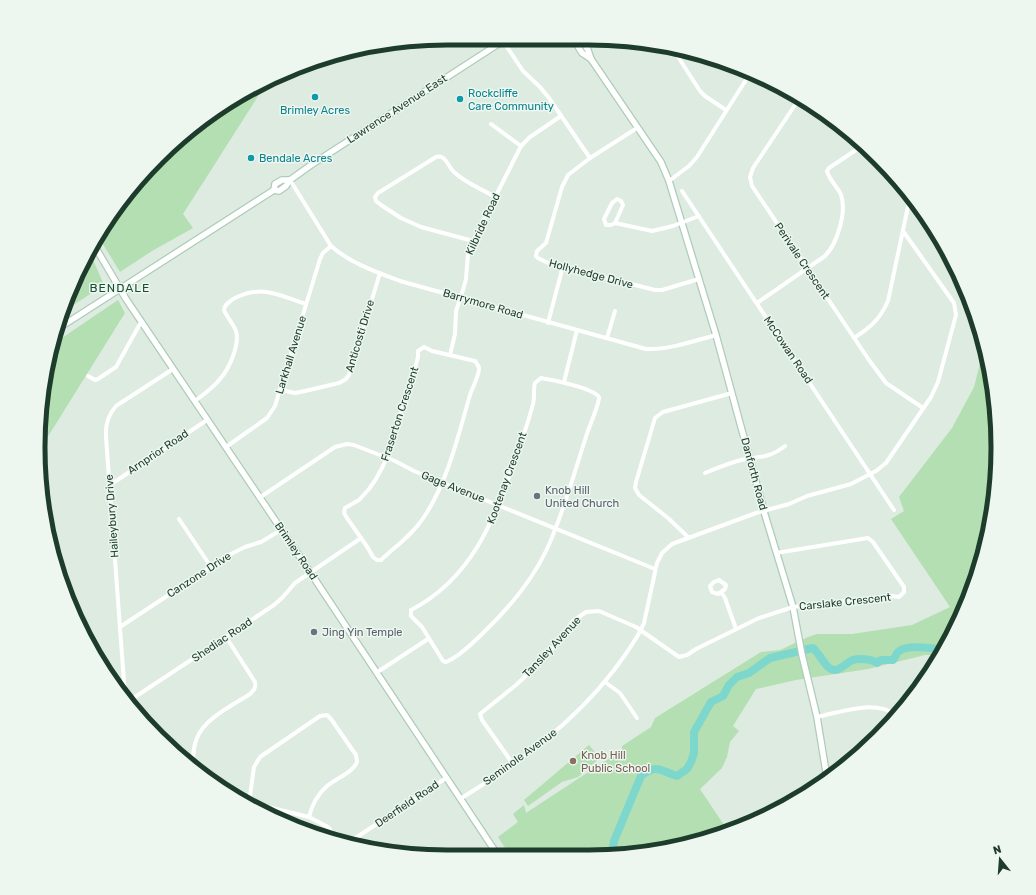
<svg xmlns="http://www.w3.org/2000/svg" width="1036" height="895" font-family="Rubik,sans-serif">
  <rect width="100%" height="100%" fill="#ddebe1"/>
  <!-- green -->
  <g fill="#b3dfb3">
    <path d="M269,79L183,214L193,228L152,251L120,272L98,236L107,220L178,139Z"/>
    <path d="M90,253L104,285L64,311L69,291Z"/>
    <path d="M118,300L125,313L42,446V394L56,342Z"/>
    <path d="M984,348L994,394L997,474L984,553L956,628L939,655H925L868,669L796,680L756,689L733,726L739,731L730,742L727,757L722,768L700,789L728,831L720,835L616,856L511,857L498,837L518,822L513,814L524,805L526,813L622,750V746L651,727L655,718L761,652L780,650L808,637L817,634H852L912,625L950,607L891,519L904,511L899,497L952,428L974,387Z"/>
    <path d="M589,745L600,758L578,777L562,782L528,806L524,800Z"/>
  </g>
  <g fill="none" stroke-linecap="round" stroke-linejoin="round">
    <!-- stream -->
    <path stroke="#7ed7cd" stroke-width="1.5" d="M612,854L615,856"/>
    <!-- river -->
    <g stroke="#7ed7cd" stroke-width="8">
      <path d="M993,389L995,400"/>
      <path d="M996,455L997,461"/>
      <path d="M611,856L614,841L641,776C657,763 660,771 677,776L687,769L691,762L694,753V732L711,702L723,696L729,685L737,677L749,673L770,658L813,648C820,654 825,667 831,669C839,673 845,663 853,660C859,658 872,659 877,663L881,660H893C895,658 896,654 898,652C906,644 932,648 943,650"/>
    </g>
    <defs>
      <g id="secondary">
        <path d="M574,40L582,53L591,59"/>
        <path d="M582,40L588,50L591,59L661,162L669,181L716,335L765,515L793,607L802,655L817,717L827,778"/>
        <path d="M274,190L275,184L282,180H290"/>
        <path d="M94,245L126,299L306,566L499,857"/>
        <path d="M59,328L274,190L279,191L286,186L290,180L311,165L506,39"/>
      </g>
    </defs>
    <!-- secondary casing -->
    <use href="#secondary" stroke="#afccba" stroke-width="8"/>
    <!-- street -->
    <g stroke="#fff" stroke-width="4">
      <path d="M503,41L523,71L540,87L549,98L590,158"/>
      <path d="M673,49L700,91L705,96L726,110"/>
      <path d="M801,100L795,105L753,168L750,177L752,186L869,360L886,383L923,408"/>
      <path d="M491,124L521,146"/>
      <path d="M637,128L590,158L568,175L562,187L546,243L537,251L536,256L538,258L548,263L655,290H662L699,279"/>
      <path d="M290,180L331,246C350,263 376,272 400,281L646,349C669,350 694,341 716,335"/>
      <path d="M669,181L689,166L697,157L751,72"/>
      <path d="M682,191L894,510"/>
      <path d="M615,223L623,205L621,201L617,199L612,203L604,219L606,225H611L615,223L652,231L673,226L699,216"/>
      <path d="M473,241L421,227L401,218L381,205L376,201L375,197L378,193L436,157C446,154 448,167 454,172C465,183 482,189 495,197"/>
      <path d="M757,303L825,256C837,244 847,212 841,195C838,187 829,180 827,171L829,168L862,146"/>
      <path d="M548,323L563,266"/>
      <path d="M607,338L615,311"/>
      <path d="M854,338C871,327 880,319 888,301L910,197"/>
      <path d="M424,347L432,351L475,361C477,364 479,366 479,369C479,376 472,388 470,395C458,436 448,481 424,517C413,534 396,546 381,560H377L373,557L368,548L347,518L344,513L345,508L359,500L369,489L376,479L384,464L413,375L418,357V351Z"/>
      <path d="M450,355L455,334L456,311L463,290L466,279L468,254L473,241L521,146L530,137L561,116"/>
      <path d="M88,376L95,380L98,379L116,367L141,322"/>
      <path d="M541,378C553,380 593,388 599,397C600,403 587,431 585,440C573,477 563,514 547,549C532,581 509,608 484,632C475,641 459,657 446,662L443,661L422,627L411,616V610C471,579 494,521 514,462C521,443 528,423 533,404C535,397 533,390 535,383Z"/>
      <path d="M564,382L577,330"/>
      <path d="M281,390L295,393L305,391L339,383L346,379L349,375L380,273"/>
      <path d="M195,401C204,394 213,388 220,379C229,369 240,345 236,331C234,325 225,314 224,310C224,305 229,302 233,299C262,284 278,295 306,304"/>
      <path d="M226,447L267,418L275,406L320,259L323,253L331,246"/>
      <path d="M705,473C717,468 729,463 741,460C760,456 768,459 785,446"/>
      <path d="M110,485L207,420"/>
      <path d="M259,498L335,447L347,444L354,445L395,461L414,471L655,569"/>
      <path d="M179,519L211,567"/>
      <path d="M688,537L668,518L639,495L635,488L636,482L655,418L663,412L732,393"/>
      <path d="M719,580L726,585L725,589L718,594L712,592L710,586L714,582Z"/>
      <path d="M721,592L725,598L736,629"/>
      <path d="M120,627L229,555L245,547L261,542L281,530"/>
      <path d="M376,673L428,639"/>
      <path d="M605,682L620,693L637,718"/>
      <path d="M125,696L106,437C105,424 108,415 116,406L173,369"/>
      <path d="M129,701L274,605L282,598L295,583L361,538"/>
      <path d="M817,717C841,712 875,699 896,715"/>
      <path d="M513,764L482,720L480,714L516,685L534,668L552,649L573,621L586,612L599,611L636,627L679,657L687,655L696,649L759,618L793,607L892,596L899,597L904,592V587L873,542L868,538L776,553"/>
      <path d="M193,766C193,756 193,746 197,738C204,719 233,705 250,694C254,690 256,688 255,682L226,637"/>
      <path d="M460,799C518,763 572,725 614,670C625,655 637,640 644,623L657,563L662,553L672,544L756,513L789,504L807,496L851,484L876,471L886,463L931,397L938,382L956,315L954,303L903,231"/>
      <path d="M243,801L309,817L328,827L338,840"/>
      <path d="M249,803L254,767L260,757L320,716L327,715L331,719L356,755L357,762C352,774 335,778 326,787C317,795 312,805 309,817"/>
      <path d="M348,843L446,778"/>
    </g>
    <!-- secondary -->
    <use href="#secondary" stroke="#fff" stroke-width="5.5"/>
  </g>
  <!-- markers -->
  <g fill="#0f9aa8" stroke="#edf7f0" stroke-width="1.5">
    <circle cx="315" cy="97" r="4"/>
    <circle cx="460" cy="99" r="4"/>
    <circle cx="251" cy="158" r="4"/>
  </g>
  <g fill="#6b7280" stroke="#edf7f0" stroke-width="1.5">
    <circle cx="537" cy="496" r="4"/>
    <circle cx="314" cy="632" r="4"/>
  </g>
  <circle fill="#8d6e63" stroke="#edf7f0" stroke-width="1.5" cx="573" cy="761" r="4"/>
  <g text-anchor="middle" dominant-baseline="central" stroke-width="3" stroke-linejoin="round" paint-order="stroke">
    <!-- culture labels -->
    <g font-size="11" fill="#0d838f" stroke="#edf7f0" text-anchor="start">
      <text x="468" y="93">Rockcliffe<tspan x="468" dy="13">Care Community</tspan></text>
      <text x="315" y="110" text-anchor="middle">Brimley Acres</text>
      <text x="259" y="158">Bendale Acres</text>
    </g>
    <!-- street labels -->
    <g font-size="11" fill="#1d3c2b" stroke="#edf7f0">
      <text transform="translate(397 109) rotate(-33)">Lawrence Avenue East</text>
      <text transform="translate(483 224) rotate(-65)">Kilbride Road</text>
      <text transform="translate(802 261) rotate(56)">Perivale Crescent</text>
      <text transform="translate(591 274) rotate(15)">Hollyhedge Drive</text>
      <text transform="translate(483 304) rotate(16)">Barrymore Road</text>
      <text transform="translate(360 336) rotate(-73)">Anticosti Drive</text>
      <text transform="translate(788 350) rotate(56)">McCowan Road</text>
      <text transform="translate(291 355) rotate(-73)">Larkhall Avenue</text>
      <text transform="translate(400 414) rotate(-72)">Fraserton Crescent</text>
      <text transform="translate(158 452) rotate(-34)">Arnprior Road</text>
      <text transform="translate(754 474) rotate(75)">Danforth Road</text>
      <text transform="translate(507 478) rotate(-70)">Kootenay Crescent</text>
      <text transform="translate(453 487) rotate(22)">Gage Avenue</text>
      <text transform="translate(112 516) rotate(-94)">Haileybury Drive</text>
      <text transform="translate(296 551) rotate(56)">Brimley Road</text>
      <text transform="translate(199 575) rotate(-33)">Canzone Drive</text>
      <text transform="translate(845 602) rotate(-6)">Carslake Crescent</text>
      <text transform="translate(222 640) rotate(-34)">Shediac Road</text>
      <text transform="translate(552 647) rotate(-47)">Tansley Avenue</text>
      <text transform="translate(520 757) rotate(-36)">Seminole Avenue</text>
      <text transform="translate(407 804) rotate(-34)">Deerfield Road</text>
    </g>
    <!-- worship labels -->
    <g font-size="11" fill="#5b616d" stroke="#edf7f0" text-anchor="start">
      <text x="545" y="490">Knob Hill<tspan x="545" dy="13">United Church</tspan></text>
      <text x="322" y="632">Jing Yin Temple</text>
    </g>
    <!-- education labels -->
    <g font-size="11" fill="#785e54" stroke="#edf7f0" text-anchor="start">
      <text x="581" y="755">Knob Hill<tspan x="581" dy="13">Public School</tspan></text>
    </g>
    <!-- neighbourhood labels -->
    <g font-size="12" letter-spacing="1" fill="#174f33" stroke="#edf7f0">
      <text x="120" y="288">BENDALE</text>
    </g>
  </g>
  <!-- crop -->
  <path d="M0 0H1036V895H0ZM447 45H589A402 402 0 0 1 991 447V448A402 402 0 0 1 589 850H447A402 402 0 0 1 45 448V447A402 402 0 0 1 447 45Z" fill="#edf7f0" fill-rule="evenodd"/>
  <path fill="none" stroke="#1d3c2b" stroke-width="5" d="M447 45H589A402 402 0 0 1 991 447V448A402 402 0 0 1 589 850H447A402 402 0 0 1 45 448V447A402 402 0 0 1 447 45Z"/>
  <!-- north arrow -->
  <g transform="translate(1000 859) rotate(343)" stroke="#edf7f0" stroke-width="3" paint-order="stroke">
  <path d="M0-3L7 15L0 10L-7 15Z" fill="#1d3c2b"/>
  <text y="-6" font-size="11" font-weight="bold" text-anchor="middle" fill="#1d3c2b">N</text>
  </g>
</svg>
